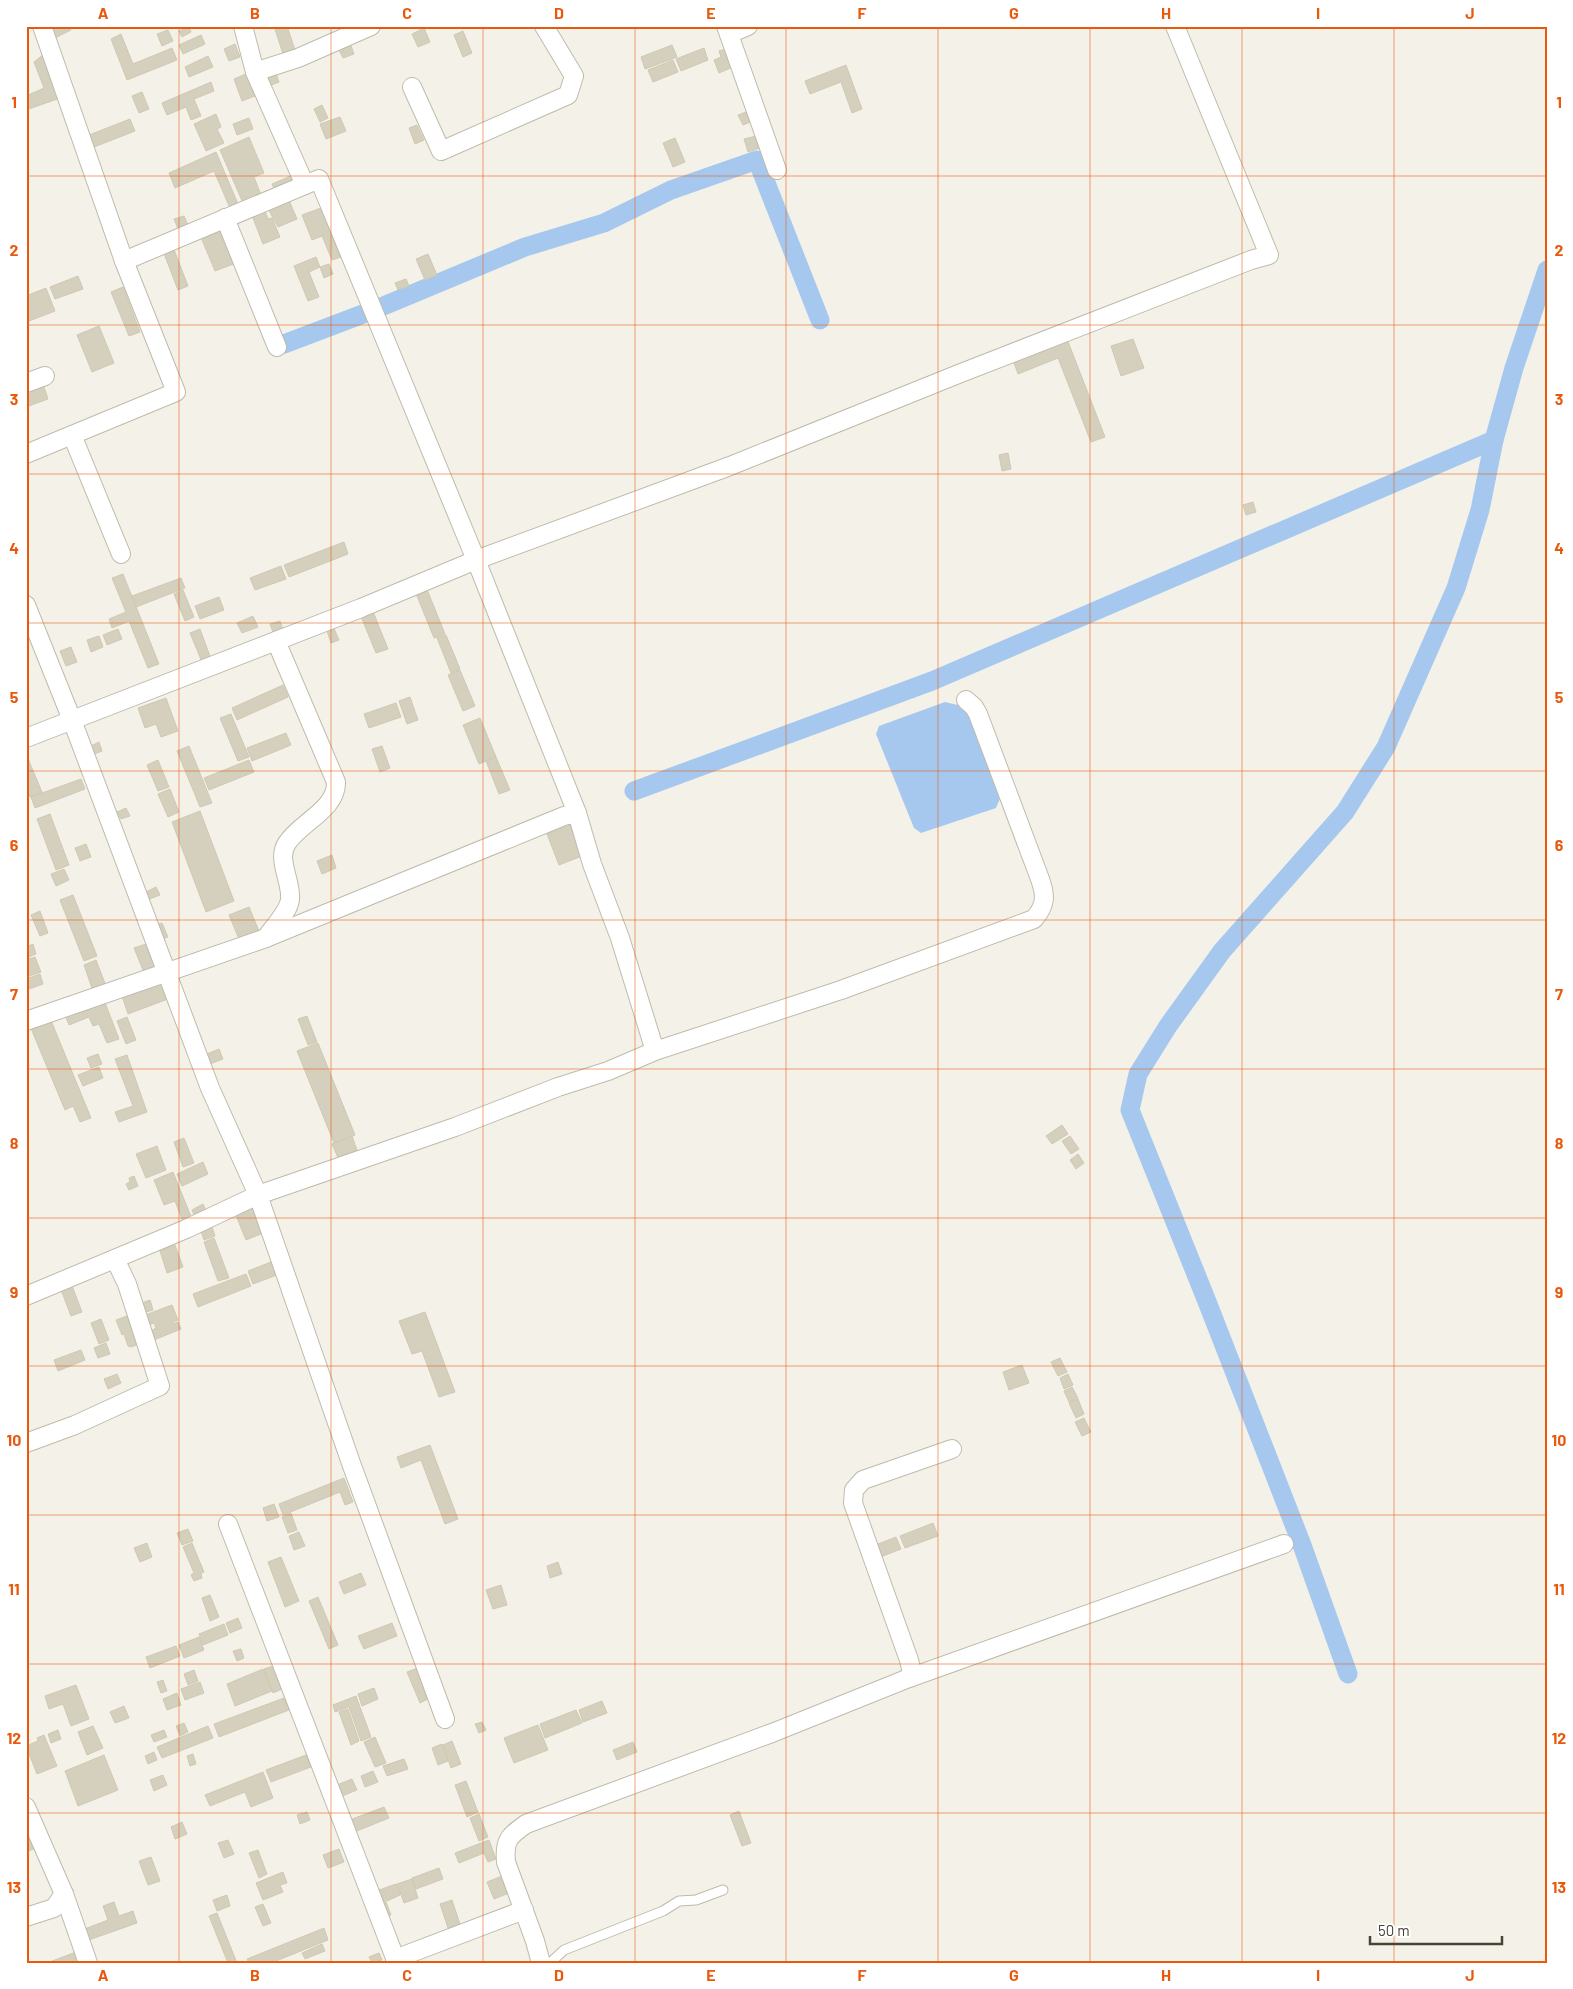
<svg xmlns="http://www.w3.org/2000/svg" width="1573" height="1989" font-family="Barlow,sans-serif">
  <rect width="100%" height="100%" fill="#f4f2e8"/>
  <!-- water -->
  <path fill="#a6c8ef" d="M945,702L962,706L973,720L1001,796L996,808L921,833L914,828L876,734L879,726Z"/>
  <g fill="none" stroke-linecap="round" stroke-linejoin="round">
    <!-- canal -->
    <g stroke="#a6c8ef" stroke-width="19">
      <path d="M381,307L525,247L604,223L671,190L757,160L820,320"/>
      <path d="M284,344L363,314"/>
      <path d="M634,791L932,681L1494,440"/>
      <path d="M1348,1674L1302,1545L1206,1299L1130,1110L1138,1074L1168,1026L1222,951L1345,812L1386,747L1456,588L1480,510L1494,440L1514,368L1547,270"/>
    </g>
  </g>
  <!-- building -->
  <g fill="#d5cfbe" stroke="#d0c8b1">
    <path d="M52,26H69L71,30L49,41L45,31Z"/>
    <path d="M274,26H287L295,50L283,54Z"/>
    <path d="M189,27L191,32L182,37L179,31Z"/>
    <path d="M424,28L430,42L418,47L412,34Z"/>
    <path d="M168,30L173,41L162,46L157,34Z"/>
    <path d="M463,31L472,53L463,57L454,35Z"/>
    <path d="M121,34L133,64L172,48L177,60L127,80L111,39Z"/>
    <path d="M201,35L205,44L183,54L179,45Z"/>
    <path d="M350,43L354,54L343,58L338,48Z"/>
    <path d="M235,44L240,57L229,61L224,49Z"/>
    <path d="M672,45L677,57L645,69L641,57Z"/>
    <path d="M704,48L708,60L681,71L676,59Z"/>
    <path d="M726,49L733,67L719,73L714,60L721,57L719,51Z"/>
    <path d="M44,54L60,98L26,110V96L44,88L34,62Z"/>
    <path d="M208,56L213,67L189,77L185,67Z"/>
    <path d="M673,60L678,72L653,82L648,70Z"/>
    <path d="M846,65L862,109L852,113L841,82L810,94L805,81Z"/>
    <path d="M275,71L279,82L269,86L265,75Z"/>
    <path d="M246,74L255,96L242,101L234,79Z"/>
    <path d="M211,82L214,91L194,99L201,116L191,120L186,107L167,115L162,103Z"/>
    <path d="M142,92L149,109L139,113L132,96Z"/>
    <path d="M322,105L328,118L320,122L314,109Z"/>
    <path d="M746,112L750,122L743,125L738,115Z"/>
    <path d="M216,114L221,127L217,129L224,143L206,151L194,124Z"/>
    <path d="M340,117L346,131L326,139L320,124Z"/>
    <path d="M249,118L253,129L237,135L233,124Z"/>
    <path d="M130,119L135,131L89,149L84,137Z"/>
    <path d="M417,125L424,140L415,144L409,128Z"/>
    <path d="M756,136L760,148L748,152L744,139Z"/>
    <path d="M249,137L264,173L254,177L261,195L243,203L220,150Z"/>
    <path d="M675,138L685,162L673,167L663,143Z"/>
    <path d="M216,152L238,204L230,208L214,171L175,188L169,173Z"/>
    <path d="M293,175L296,182L275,191L272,184Z"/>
    <path d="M288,198L297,219L278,227L267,207Z"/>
    <path d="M264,208L268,219L272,218L280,237L263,244L251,213Z"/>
    <path d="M321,208L341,257L332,260L322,236L312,240L302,215Z"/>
    <path d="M184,216L189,227L179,231L174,219Z"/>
    <path d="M221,227L236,263L215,271L200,235Z"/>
    <path d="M173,247L188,286L178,290L163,251Z"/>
    <path d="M428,254L437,275L425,280L416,259Z"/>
    <path d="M316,257L320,267L309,272L319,297L308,301L294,266Z"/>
    <path d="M329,264L333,274L324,278L320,267Z"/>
    <path d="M78,276L83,289L55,299L50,287Z"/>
    <path d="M406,279L409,286L398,290L395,283Z"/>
    <path d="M123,287L140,332L129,336L111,292Z"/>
    <path d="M46,288L55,311L29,321L26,314V296Z"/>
    <path d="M99,326L114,363L92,372L77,335Z"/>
    <path d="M1067,339L1105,437L1091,442L1058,358L1018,374L1013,360Z"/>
    <path d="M1133,339L1144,368L1121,376L1111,346Z"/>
    <path d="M44,387L48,399L26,407V393Z"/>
    <path d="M1008,453L1011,469L1002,471L999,455Z"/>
    <path d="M1253,502L1256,512L1246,515L1243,505Z"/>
    <path d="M344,542L348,554L289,577L284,565Z"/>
    <path d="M281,566L286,579L255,590L250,578Z"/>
    <path d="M123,574L159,664L148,668L129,621L112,628L109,619L126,612L112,578Z"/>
    <path d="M181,578L185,588L136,607L132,596Z"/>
    <path d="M426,587L445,634L434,638L415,591Z"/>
    <path d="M183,590L194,617L185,621L174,594Z"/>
    <path d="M219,597L224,610L200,619L195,606Z"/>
    <path d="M372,609L388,649L376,653L360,614Z"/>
    <path d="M253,616L258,627L242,633L237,623Z"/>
    <path d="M280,621L284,632L274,635L270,624Z"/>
    <path d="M333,626L339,640L331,643L326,628Z"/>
    <path d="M118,629L122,639L107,645L103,635Z"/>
    <path d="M200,629L211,659L202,662L190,633Z"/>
    <path d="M446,635L460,669L451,673L437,638Z"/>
    <path d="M99,636L103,647L91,652L87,640Z"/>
    <path d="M71,647L77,662L66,666L60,651Z"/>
    <path d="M460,670L475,706L463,711L448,675Z"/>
    <path d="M283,685L288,697L237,720L232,708Z"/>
    <path d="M410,697L418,720L407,724L399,701Z"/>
    <path d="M166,698L178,731L161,737L156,724L145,728L138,708Z"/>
    <path d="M396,703L401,717L369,728L364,714Z"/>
    <path d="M231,714L249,757L238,761L220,718Z"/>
    <path d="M480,718L496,757L479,764L463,725Z"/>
    <path d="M286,733L291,745L252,761L247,748Z"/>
    <path d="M99,742L102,751L92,755L89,747Z"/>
    <path d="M189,746L212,803L200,807L177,751Z"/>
    <path d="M382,746L390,768L380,772L372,749Z"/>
    <path d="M26,754L42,792L30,797L26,787Z"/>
    <path d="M496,757L510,790L499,794L486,761Z"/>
    <path d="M158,760L169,787L158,791L147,765Z"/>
    <path d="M249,760L254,772L209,790L204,778Z"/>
    <path d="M81,779L85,789L35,808L31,797Z"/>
    <path d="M170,789L179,812L168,817L158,794Z"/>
    <path d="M126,808L130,816L121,819L117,812Z"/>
    <path d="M200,811L234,901L206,912L172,822Z"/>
    <path d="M50,814L69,865L56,870L37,819Z"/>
    <path d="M570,825L582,856L559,865L547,834Z"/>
    <path d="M86,844L91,857L80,861L75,848Z"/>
    <path d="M332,855L336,868L322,874L317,861Z"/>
    <path d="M64,869L69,880L56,886L51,874Z"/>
    <path d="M156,887L160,895L147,900L144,893Z"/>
    <path d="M73,895L97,956L84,961L60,900Z"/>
    <path d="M249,907L259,931L239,939L229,915Z"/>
    <path d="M40,911L48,933L40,936L31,915Z"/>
    <path d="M162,923L168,937L158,941L153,926Z"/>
    <path d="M33,944L36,954L26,958V947Z"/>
    <path d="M146,944L157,970L145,975L134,948Z"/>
    <path d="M35,957L41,972L29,976L26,960Z"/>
    <path d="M96,960L106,986L93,991L84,965Z"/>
    <path d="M40,974L43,984L29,989L26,979Z"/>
    <path d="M161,981L168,999L128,1014L122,996Z"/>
    <path d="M104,1000L119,1039L107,1043L99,1024L93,1026L89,1017L69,1025L65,1015Z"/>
    <path d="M307,1016L317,1042L308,1045L298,1019Z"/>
    <path d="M127,1017L136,1040L126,1044L117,1021Z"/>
    <path d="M50,1018L91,1118L80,1122L73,1106L65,1110L30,1026Z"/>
    <path d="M318,1043L355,1135L334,1143L297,1051Z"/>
    <path d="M219,1049L223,1059L205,1066L202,1056Z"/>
    <path d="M98,1054L102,1064L91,1068L87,1058Z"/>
    <path d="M127,1055L147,1112L119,1122L115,1112L133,1106L115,1059Z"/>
    <path d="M99,1067L103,1078L83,1086L78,1075Z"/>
    <path d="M1062,1125L1068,1134L1052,1144L1046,1136Z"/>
    <path d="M352,1136L358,1153L339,1160L332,1144Z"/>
    <path d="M1070,1136L1079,1149L1071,1154L1062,1141Z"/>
    <path d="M184,1138L194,1163L183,1167L174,1142Z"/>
    <path d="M157,1146L166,1170L146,1178L136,1154Z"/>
    <path d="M1078,1154L1084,1163L1076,1169L1070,1160Z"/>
    <path d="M203,1162L208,1174L182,1186L177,1174Z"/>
    <path d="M173,1172L192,1219L183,1222L175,1201L164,1205L154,1180Z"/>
    <path d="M134,1176L138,1186L129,1190L126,1184L130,1182L129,1178Z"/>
    <path d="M203,1204L207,1213L196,1219L192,1210Z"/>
    <path d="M255,1205L266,1232L246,1240L235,1213Z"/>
    <path d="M211,1224L215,1236L204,1240L200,1228Z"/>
    <path d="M214,1238L229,1278L218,1281L204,1242Z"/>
    <path d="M175,1245L183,1267L167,1273L160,1251Z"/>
    <path d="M271,1262L277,1275L253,1284L248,1271Z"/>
    <path d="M246,1274L251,1286L198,1307L193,1294Z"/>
    <path d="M71,1283L82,1312L71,1316L60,1287Z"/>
    <path d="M150,1300L153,1310L139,1314L136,1305Z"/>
    <path d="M172,1305L178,1320L173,1322V1324L178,1322L181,1329L154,1340L151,1331L156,1328L154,1323L143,1327L140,1317Z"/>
    <path d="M425,1312L455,1392L439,1397L422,1351L412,1354L399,1321Z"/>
    <path d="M127,1316L139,1344L131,1347L128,1346L124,1334L122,1335L116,1320Z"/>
    <path d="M101,1319L109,1340L99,1344L91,1323Z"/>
    <path d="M106,1343L110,1354L98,1358L94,1348Z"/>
    <path d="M81,1350L85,1360L58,1371L54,1360Z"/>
    <path d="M1060,1358L1067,1372L1058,1376L1051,1362Z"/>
    <path d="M1022,1365L1029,1383L1009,1390L1003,1372Z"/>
    <path d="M117,1374L121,1383L108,1389L104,1379Z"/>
    <path d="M1068,1374L1073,1385L1064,1389L1060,1378Z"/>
    <path d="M1072,1387L1078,1398L1069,1402L1064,1391Z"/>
    <path d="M1078,1399L1084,1414L1076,1418L1069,1403Z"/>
    <path d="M1084,1418L1091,1432L1082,1436L1075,1422Z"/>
    <path d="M430,1445L458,1519L445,1524L421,1460L401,1468L397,1457Z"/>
    <path d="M344,1478L353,1502L345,1505L340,1492L283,1515L279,1504Z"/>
    <path d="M274,1504L279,1517L267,1521L263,1508Z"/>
    <path d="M291,1513L297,1530L288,1533L282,1517Z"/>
    <path d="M933,1523L938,1536L905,1548L900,1536Z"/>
    <path d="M188,1529L193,1541L182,1545L177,1533Z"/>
    <path d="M299,1532L305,1546L294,1550L289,1536Z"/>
    <path d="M896,1537L901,1549L878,1558L873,1546Z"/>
    <path d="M147,1543L152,1557L140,1562L134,1548Z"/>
    <path d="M192,1543L204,1572L201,1573L202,1578L194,1581L191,1575L194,1573L183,1547Z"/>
    <path d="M281,1557L299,1601L285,1607L268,1562Z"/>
    <path d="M558,1562L562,1574L550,1578L547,1566Z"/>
    <path d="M361,1573L366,1585L344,1594L339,1582Z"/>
    <path d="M501,1585L507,1605L493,1609L486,1590Z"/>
    <path d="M210,1595L219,1617L210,1621L202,1598Z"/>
    <path d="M318,1597L338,1645L329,1649L309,1601Z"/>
    <path d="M238,1618L242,1628L230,1633L226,1623Z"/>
    <path d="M392,1623L397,1636L364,1649L358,1636Z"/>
    <path d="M224,1624L228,1635L203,1645L199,1634Z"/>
    <path d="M199,1637L204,1650L184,1658L179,1645Z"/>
    <path d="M176,1646L180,1656L150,1668L146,1657Z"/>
    <path d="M241,1649L244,1658L237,1661L233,1651Z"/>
    <path d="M273,1666L282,1689L273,1693L264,1669Z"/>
    <path d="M418,1668L430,1698L420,1703L407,1672Z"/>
    <path d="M263,1669L272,1691L235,1706L227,1684Z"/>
    <path d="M194,1670L198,1681L188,1685L184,1674Z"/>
    <path d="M163,1680L167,1691L161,1693L157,1682Z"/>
    <path d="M200,1682L204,1693L185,1700L181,1689Z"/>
    <path d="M76,1685L89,1719L71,1726L63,1704L49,1709L45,1696Z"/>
    <path d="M374,1688L378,1699L362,1706L358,1694Z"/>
    <path d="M177,1693L181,1705L167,1710L163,1699Z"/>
    <path d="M356,1696L371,1737L361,1741L349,1707L335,1712L333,1705Z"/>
    <path d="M284,1698L289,1710L219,1737L214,1724Z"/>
    <path d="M602,1701L607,1713L583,1722L579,1710Z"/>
    <path d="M124,1706L129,1718L115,1723L110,1712Z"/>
    <path d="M348,1709L359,1741L351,1745L339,1712Z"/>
    <path d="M576,1710L582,1723L545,1738L540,1724Z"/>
    <path d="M482,1722L486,1730L479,1733L475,1724Z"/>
    <path d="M184,1723L188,1732L180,1736L176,1726Z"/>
    <path d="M538,1725L548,1750L514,1763L504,1738Z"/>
    <path d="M93,1726L103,1748L87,1755L78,1732Z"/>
    <path d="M208,1726L213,1738L162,1758L157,1747Z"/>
    <path d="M58,1730L61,1739L51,1743L48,1734Z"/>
    <path d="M164,1730L167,1737L154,1742L151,1735Z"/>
    <path d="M44,1735L57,1766L37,1774L26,1746L38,1741L37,1738Z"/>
    <path d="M375,1737L386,1763L375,1767L364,1742Z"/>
    <path d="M452,1741L461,1764L451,1768L443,1745Z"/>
    <path d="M633,1742L637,1752L617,1760L613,1750Z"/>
    <path d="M442,1744L448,1761L438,1765L432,1748Z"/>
    <path d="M154,1752L157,1760L148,1764L145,1756Z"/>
    <path d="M193,1754L196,1764L190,1766L187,1756Z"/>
    <path d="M104,1755L118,1790L78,1806L65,1771Z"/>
    <path d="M306,1755L311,1767L271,1782L266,1770Z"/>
    <path d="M404,1759L408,1769L387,1776L383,1766Z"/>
    <path d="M373,1771L378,1782L365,1787L361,1776Z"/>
    <path d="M263,1772L273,1798L251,1807L245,1792L210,1806L205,1795Z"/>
    <path d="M163,1775L167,1785L154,1791L150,1780Z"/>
    <path d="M352,1779L357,1790L337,1798L332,1787Z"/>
    <path d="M466,1781L478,1812L467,1817L455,1785Z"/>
    <path d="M384,1807L389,1818L352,1833L347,1821Z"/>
    <path d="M739,1811L751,1843L742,1846L730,1815Z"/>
    <path d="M307,1812L310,1820L300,1824L297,1815Z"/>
    <path d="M479,1814L488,1837L479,1841L470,1818Z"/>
    <path d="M182,1822L187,1834L175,1839L171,1827Z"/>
    <path d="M31,1837L36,1848L26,1852V1839Z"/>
    <path d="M228,1840L234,1854L224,1858L218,1843Z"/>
    <path d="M489,1840L496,1859L488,1862L484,1853L459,1863L455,1853Z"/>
    <path d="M339,1849L344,1862L328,1868L323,1855Z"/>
    <path d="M258,1850L267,1874L259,1878L249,1853Z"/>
    <path d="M151,1857L160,1881L148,1885L139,1861Z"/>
    <path d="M439,1868L443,1879L416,1889L412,1878Z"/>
    <path d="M283,1872L287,1883L280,1885L283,1892L263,1900L256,1883Z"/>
    <path d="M502,1876L509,1893L494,1899L487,1882Z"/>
    <path d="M412,1879L418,1898L404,1903L397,1884Z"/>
    <path d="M396,1884L400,1895L387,1901L382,1889Z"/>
    <path d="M381,1889L391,1915L385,1917L375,1891Z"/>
    <path d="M227,1895L230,1906L217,1911L213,1900Z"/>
    <path d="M452,1900L460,1924L448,1928L440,1904Z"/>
    <path d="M114,1902L119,1916L133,1911L137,1923L86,1941L82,1930L108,1920L103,1906Z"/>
    <path d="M263,1904L271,1923L263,1926L255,1907Z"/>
    <path d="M217,1913L237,1963H228L209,1916Z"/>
    <path d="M324,1928L328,1940L271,1963H249L247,1959Z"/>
    <path d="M322,1944L325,1951L305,1959L302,1953Z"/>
    <path d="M76,1952L79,1961L75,1963H47Z"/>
    <path d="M379,1953L382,1960L372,1963L369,1957Z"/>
  </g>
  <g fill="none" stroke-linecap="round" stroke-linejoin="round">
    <defs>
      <path id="service" d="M550,1963L564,1950L663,1911L679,1901L696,1900L723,1890"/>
      <g id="minor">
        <path d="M726,26L777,170"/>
        <path d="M729,34L748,26"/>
        <path d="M255,72L298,58L371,26"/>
        <path d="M412,87L441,151L568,95L574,76L544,26"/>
        <path d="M225,218L277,347"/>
        <path d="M124,261L305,185"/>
        <path d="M26,383L45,376"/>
        <path d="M72,435L121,554"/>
        <path d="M26,454L176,392L124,261L42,26"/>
        <path d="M26,605L72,720L210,1088L258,1195L351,1463L445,1719"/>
        <path d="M26,738L361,608L476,560L319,179L305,185L255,72L243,26"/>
        <path d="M266,938C273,927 289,912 290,899C292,882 276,859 287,843C301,822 337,809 336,782L276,641"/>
        <path d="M26,1021L266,938L564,816L577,813"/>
        <path d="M655,1051L620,938L592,864L577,813L476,560L730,466L961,373L1251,260L1269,255L1175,26"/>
        <path d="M26,1296L186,1229L258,1195L455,1127L558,1087L608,1071L655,1051L841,990L1034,919C1046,905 1046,896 1040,879L978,714L974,707L966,700"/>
        <path d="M26,1443L75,1425L160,1386L127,1284L115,1259"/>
        <path d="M228,1524L397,1963"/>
        <path d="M909,1678L1284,1544"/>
        <path d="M26,1807L64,1894L88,1963"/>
        <path d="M26,1917L54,1908L64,1894"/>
        <path d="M395,1959L524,1910"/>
        <path d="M541,1963L535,1941L506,1862C504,1840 509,1836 526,1824L772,1733L909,1678L912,1673L909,1660L853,1503L854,1490L863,1480L952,1449"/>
      </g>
    </defs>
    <!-- service casing -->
    <use href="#service" stroke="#bfbbab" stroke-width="11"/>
    <!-- minor casing -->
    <use href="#minor" stroke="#bfbbab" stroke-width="20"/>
    <!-- service -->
    <use href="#service" stroke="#fff" stroke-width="9"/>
    <!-- minor -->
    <use href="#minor" stroke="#fff" stroke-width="18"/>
  </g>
  <!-- grid -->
  <path fill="none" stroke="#e8590c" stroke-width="1" stroke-opacity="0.55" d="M179,26V1963M331,26V1963M483,26V1963M635,26V1963M786,26V1963M938,26V1963M1090,26V1963M1242,26V1963M1394,26V1963M26,176H1547M26,325H1547M26,474H1547M26,623H1547M26,771H1547M26,920H1547M26,1069H1547M26,1218H1547M26,1366H1547M26,1515H1547M26,1664H1547M26,1813H1547"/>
  <!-- border -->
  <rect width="1573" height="1989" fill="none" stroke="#ffffff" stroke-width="55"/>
  <!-- scale -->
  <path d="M1370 1936v8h132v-8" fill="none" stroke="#474337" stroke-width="2.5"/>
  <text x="1378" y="1936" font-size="15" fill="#474337" stroke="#ffffff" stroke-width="4" paint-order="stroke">50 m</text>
  <rect x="28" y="28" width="1518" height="1934" fill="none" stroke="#e8590c" stroke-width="2"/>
  <g font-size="16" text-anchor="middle" font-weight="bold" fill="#e8590c">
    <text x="103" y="19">A</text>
    <text x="255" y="19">B</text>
    <text x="407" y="19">C</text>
    <text x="559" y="19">D</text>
    <text x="711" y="19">E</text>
    <text x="862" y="19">F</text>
    <text x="1014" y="19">G</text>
    <text x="1166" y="19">H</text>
    <text x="1318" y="19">I</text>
    <text x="1470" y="19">J</text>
    <text x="14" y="108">1</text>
    <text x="1559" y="108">1</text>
    <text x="14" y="256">2</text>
    <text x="1559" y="256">2</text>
    <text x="14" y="405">3</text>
    <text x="1559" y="405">3</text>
    <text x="14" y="554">4</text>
    <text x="1559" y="554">4</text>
    <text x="14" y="703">5</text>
    <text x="1559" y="703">5</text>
    <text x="14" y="851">6</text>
    <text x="1559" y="851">6</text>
    <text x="14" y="1000">7</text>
    <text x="1559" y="1000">7</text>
    <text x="14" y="1149">8</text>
    <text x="1559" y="1149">8</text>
    <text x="14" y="1298">9</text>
    <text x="1559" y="1298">9</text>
    <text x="14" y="1446">10</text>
    <text x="1559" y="1446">10</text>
    <text x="14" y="1595">11</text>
    <text x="1559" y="1595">11</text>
    <text x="14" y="1744">12</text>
    <text x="1559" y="1744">12</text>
    <text x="14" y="1893">13</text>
    <text x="1559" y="1893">13</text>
    <text x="103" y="1981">A</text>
    <text x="255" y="1981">B</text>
    <text x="407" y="1981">C</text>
    <text x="559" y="1981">D</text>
    <text x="711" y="1981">E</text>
    <text x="862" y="1981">F</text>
    <text x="1014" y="1981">G</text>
    <text x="1166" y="1981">H</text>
    <text x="1318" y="1981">I</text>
    <text x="1470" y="1981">J</text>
  </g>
</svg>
